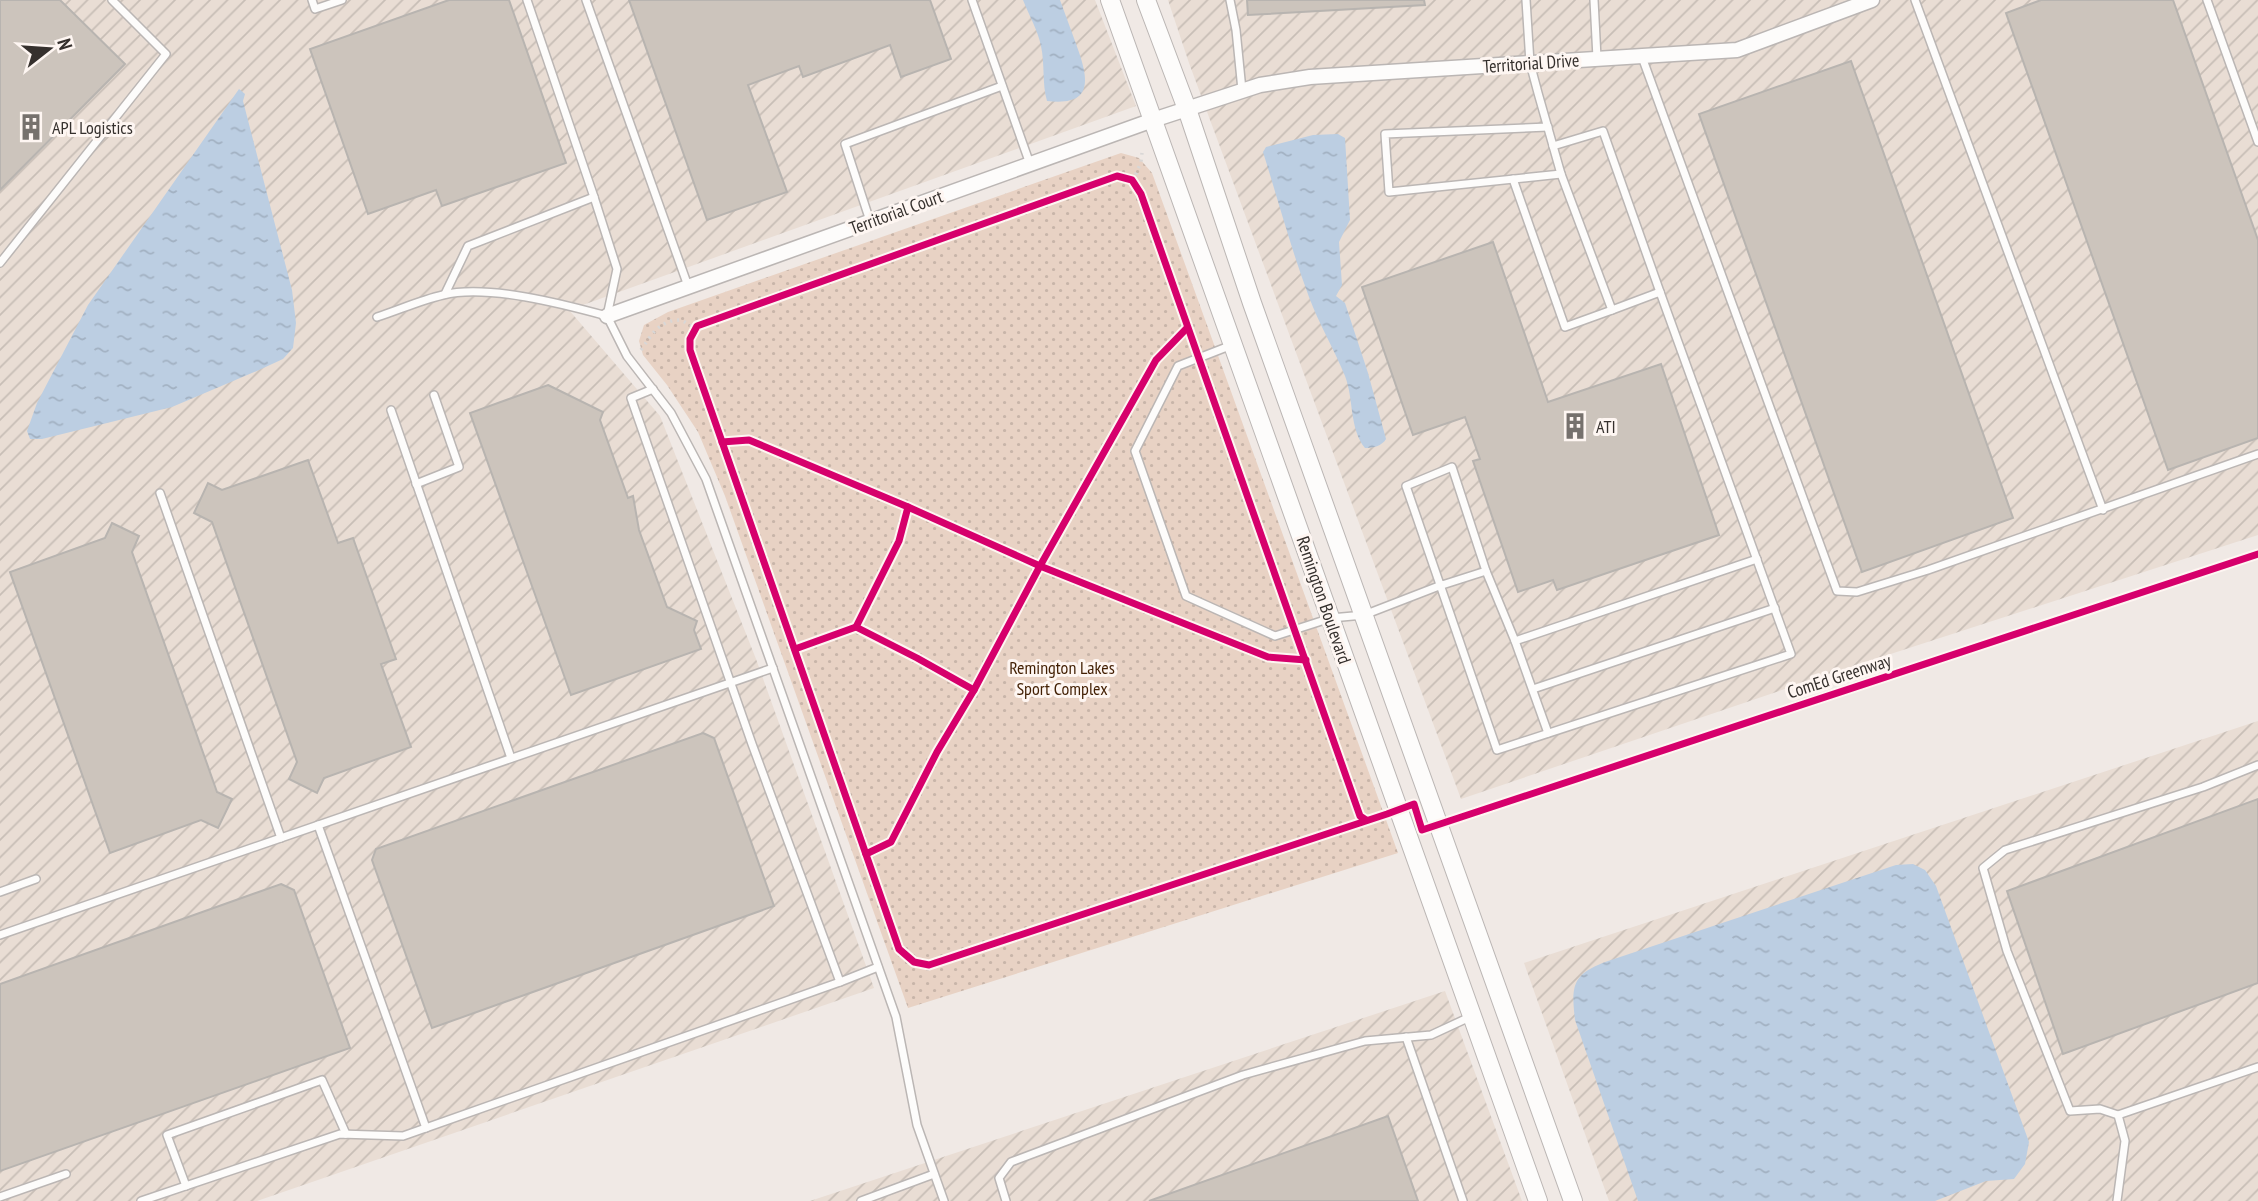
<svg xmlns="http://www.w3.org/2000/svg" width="2258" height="1201" font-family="'PT Sans Narrow',sans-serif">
  <defs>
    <pattern id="industrial-furrows" width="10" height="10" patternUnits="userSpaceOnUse" patternTransform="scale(1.75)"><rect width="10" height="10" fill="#e9ddd4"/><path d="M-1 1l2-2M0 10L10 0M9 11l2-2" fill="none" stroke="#c8beb6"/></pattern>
    <pattern id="park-dots" width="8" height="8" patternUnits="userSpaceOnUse" patternTransform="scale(1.75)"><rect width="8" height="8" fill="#e8d2c4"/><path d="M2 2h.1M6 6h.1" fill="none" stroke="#c8b5a9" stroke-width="1.8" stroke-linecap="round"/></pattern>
    <pattern id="water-ripples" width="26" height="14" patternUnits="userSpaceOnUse" patternTransform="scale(1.75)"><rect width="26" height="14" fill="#bccee2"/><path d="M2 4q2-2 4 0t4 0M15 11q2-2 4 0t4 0" fill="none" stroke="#a2b1c2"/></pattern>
  </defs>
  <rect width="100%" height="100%" fill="#f0e9e5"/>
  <!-- industrial -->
  <g fill="url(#industrial-furrows)">
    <path d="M0,0H1095L1136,106L569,310L660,416L756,659L874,988L257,1201H0Z"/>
    <path d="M1168,0H2258V535L1829,674L1461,799L1189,63Z"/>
    <path d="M2258,721V1201H1609L1524,963Z"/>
    <path d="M1445,991L1522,1201H810Z"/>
  </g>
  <!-- park -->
  <path fill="url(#park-dots)" d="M1121,153L1139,158L1152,173L1398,853L908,1008L725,496L698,432L667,385L643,355L639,341L644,325L668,312Z"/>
  <!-- water -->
  <g fill="url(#water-ripples)">
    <path d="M1023,0H1060C1065,14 1070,27 1075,41C1087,74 1098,107 1047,101C1042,84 1045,65 1041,46C1038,31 1029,15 1023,0Z"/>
    <path d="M239,89L245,94L243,101L292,290L296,323L293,348L283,359L259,370L172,407L42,439H30L27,431L37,403L88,305Z"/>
    <path d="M1338,134L1345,138L1350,220L1339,242L1342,285L1336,296L1345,303L1368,373L1386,439C1382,446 1373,448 1365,448C1349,428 1354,399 1345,376C1334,349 1319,324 1309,297C1291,249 1278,200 1263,152L1266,147L1313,135Z"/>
    <path d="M1913,864L1925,870L1936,886L2029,1142L2025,1164L2014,1179L1986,1181L1935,1201H1638L1575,1020C1571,985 1572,974 1608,961L1896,865Z"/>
  </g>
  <!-- building -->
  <g fill="#ccc4bc" stroke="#b8b4b0" stroke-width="2">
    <path d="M0,0H60L125,64L0,190Z"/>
    <path d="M449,0H509L566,163L442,206L436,190L368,214L310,49Z"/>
    <path d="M629,0H930L951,59L901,77L890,45L803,77L799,66L748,85L787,192L707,220Z"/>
    <path d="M1247,0H1424L1425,5L1248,15Z"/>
    <path d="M2041,0H2173L2258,240V438L2168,470L2006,13Z"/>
    <path d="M1851,61L2013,518L1862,572L1699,114Z"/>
    <path d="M1493,242L1548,402L1661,364L1719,535L1557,590L1553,580L1518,592L1473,461L1480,459L1465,417L1413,435L1362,287Z"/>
    <path d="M548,385L603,412L600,420L628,498L633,496L639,530L667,607L697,621L694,630L701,649L571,695L470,413Z"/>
    <path d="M308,460L338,543L353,538L396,659L381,664L411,747L324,778L317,793L289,779L297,762L212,522L194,513L208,483L222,490Z"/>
    <path d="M112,523L139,536L132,552L217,792L232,799L218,828L201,820L110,853L10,572L105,538Z"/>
    <path d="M703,733L714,738L774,906L432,1028L372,860L376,849Z"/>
    <path d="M2258,799V983L2063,1054L2007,891Z"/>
    <path d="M281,884L294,890L350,1048L0,1171V984Z"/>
    <path d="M1388,1116L1418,1201H1149Z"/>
  </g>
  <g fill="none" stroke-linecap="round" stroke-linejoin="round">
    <defs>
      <g id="service">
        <path d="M312,0L315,9L342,0"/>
        <path d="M527,0L594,197"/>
        <path d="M586,0L688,286"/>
        <path d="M972,0L1030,164"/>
        <path d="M1230,0L1236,30L1242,90"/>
        <path d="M1594,0L1597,58"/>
        <path d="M1915,0L2103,510"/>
        <path d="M2207,0L2258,142"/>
        <path d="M1642,57L1837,591L1857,592L1928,570L2258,454"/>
        <path d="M1548,127L1385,134L1389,192L1561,174"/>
        <path d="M1553,146L1603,131L1660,292"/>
        <path d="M1513,179L1565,327L1612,310"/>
        <path d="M870,221L845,144L1002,86"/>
        <path d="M0,263L166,54L112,0"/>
        <path d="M445,294L468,246L594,197L617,269L607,316L627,356L671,413L706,479L896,1017L917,1125L944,1201"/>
        <path d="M377,317C399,310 421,300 443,295C487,284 563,304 607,316"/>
        <path d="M1232,345L1178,366L1135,451L1186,596L1275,636L1331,618L1364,615L1439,586L1486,571L1452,467L1406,486L1497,750L1791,654L1660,292L1612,310L1561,174L1538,93L1530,63L1526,0"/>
        <path d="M653,389L631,398L752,744L840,982L878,967"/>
        <path d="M391,410L511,758"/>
        <path d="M416,484L459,467L434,395"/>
        <path d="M160,493L281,838"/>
        <path d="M1486,571L1515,641L1548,733"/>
        <path d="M1515,641L1757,559"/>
        <path d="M1533,689L1775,608"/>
        <path d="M318,825L426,1128"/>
        <path d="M0,892L36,879"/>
        <path d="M0,935L773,668"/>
        <path d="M1406,1037L1463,1201"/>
        <path d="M2118,1115L2258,1067"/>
        <path d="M186,1186L167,1135L322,1080L346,1134"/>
        <path d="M0,1197L66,1174"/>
        <path d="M141,1201L340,1134L403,1136L840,982"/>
        <path d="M861,1201L934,1174"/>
        <path d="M1006,1201L999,1178L1011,1162L1243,1075L1365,1041L1431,1035L1472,1016"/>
        <path d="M2117,1201L2125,1141L2118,1115L2100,1109L2070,1111L2007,951L1983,868L2005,850L2203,787L2258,765"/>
      </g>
      <path id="minor" d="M607,316L1153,120L1260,85L1310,77L1737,50L1872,0"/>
      <g id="tertiary">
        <path d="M1110,0L1538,1201"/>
        <path d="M1146,0L1187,109L1252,303L1573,1201"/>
      </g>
    </defs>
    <!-- service casing -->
    <use href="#service" stroke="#bbb6b4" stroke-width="10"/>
    <!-- minor casing -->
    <use href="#minor" stroke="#bbb6b4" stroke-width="17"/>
    <!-- tertiary casing -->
    <use href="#tertiary" stroke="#bbb6b4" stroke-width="20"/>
    <!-- path -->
    <g stroke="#d9d7d6" stroke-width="3.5" stroke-dasharray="2 5" stroke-linecap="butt">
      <path d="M1133,181L1141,162L1142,153"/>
      <path d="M641,350C652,334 659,320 681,320L696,328"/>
    </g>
    <!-- service -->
    <use href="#service" stroke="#fdfcfb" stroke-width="7"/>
    <!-- minor -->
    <use href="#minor" stroke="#fdfcfb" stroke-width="14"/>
    <!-- tertiary -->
    <use href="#tertiary" stroke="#fdfcfb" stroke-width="18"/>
    <defs>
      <g id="cycleway">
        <path d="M1187,328L1156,360L1040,566L1268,657L1306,660"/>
        <path d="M722,442L749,440L908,507L899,541L856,627L795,649"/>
        <path d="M908,507L1040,566L974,690"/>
        <path d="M856,627L917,658L974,690L937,752L891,842L866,854"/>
        <path d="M1366,820L1360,816L1141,194L1132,180L1117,176L697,326L690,339V350L899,949L914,962L929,965L1387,814L1414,804L1422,830L2258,554"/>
      </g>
    </defs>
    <!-- cycleway casing -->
    <use href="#cycleway" stroke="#fef6f2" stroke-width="11"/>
    <!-- cycleway -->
    <use href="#cycleway" stroke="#d6006c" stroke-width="7"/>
  </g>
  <!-- icons -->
  <defs>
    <symbol id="building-bare" viewBox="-9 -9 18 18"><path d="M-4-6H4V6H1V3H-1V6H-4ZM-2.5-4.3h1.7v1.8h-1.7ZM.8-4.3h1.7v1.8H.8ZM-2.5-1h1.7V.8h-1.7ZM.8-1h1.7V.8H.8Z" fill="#76716d" stroke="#fef6f2" stroke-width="2.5" paint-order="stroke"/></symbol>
  </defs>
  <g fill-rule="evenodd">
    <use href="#building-bare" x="12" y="108" width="38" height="38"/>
    <use href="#building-bare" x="1556" y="407" width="38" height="38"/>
  </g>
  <g text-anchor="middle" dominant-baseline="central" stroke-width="6" stroke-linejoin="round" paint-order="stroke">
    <!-- street labels -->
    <g font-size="18" fill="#35302d" stroke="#fef6f2">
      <text transform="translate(1531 63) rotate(-4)">Territorial Drive</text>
      <text transform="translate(896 212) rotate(-20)">Territorial Court</text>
      <text transform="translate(1324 600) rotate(71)">Remington Boulevard</text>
      <text transform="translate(1839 676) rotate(-18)">ComEd Greenway</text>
    </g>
    <!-- poi labels -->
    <g font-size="18" fill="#35302d" stroke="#fef6f2" text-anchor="start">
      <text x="52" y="127">APL Logistics</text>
      <text x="1596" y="426">ATI</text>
    </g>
    <!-- park labels -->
    <g font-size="18" fill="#421f03" stroke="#fef6f2">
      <text x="1062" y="667">Remington Lakes<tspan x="1062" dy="21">Sport Complex</tspan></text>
    </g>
  </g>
  <!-- north arrow -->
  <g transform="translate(49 49) rotate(73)" stroke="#fef6f2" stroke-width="5" paint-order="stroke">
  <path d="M0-5L12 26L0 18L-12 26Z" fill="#35302d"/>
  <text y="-10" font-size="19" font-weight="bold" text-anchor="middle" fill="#35302d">N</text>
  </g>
</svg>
